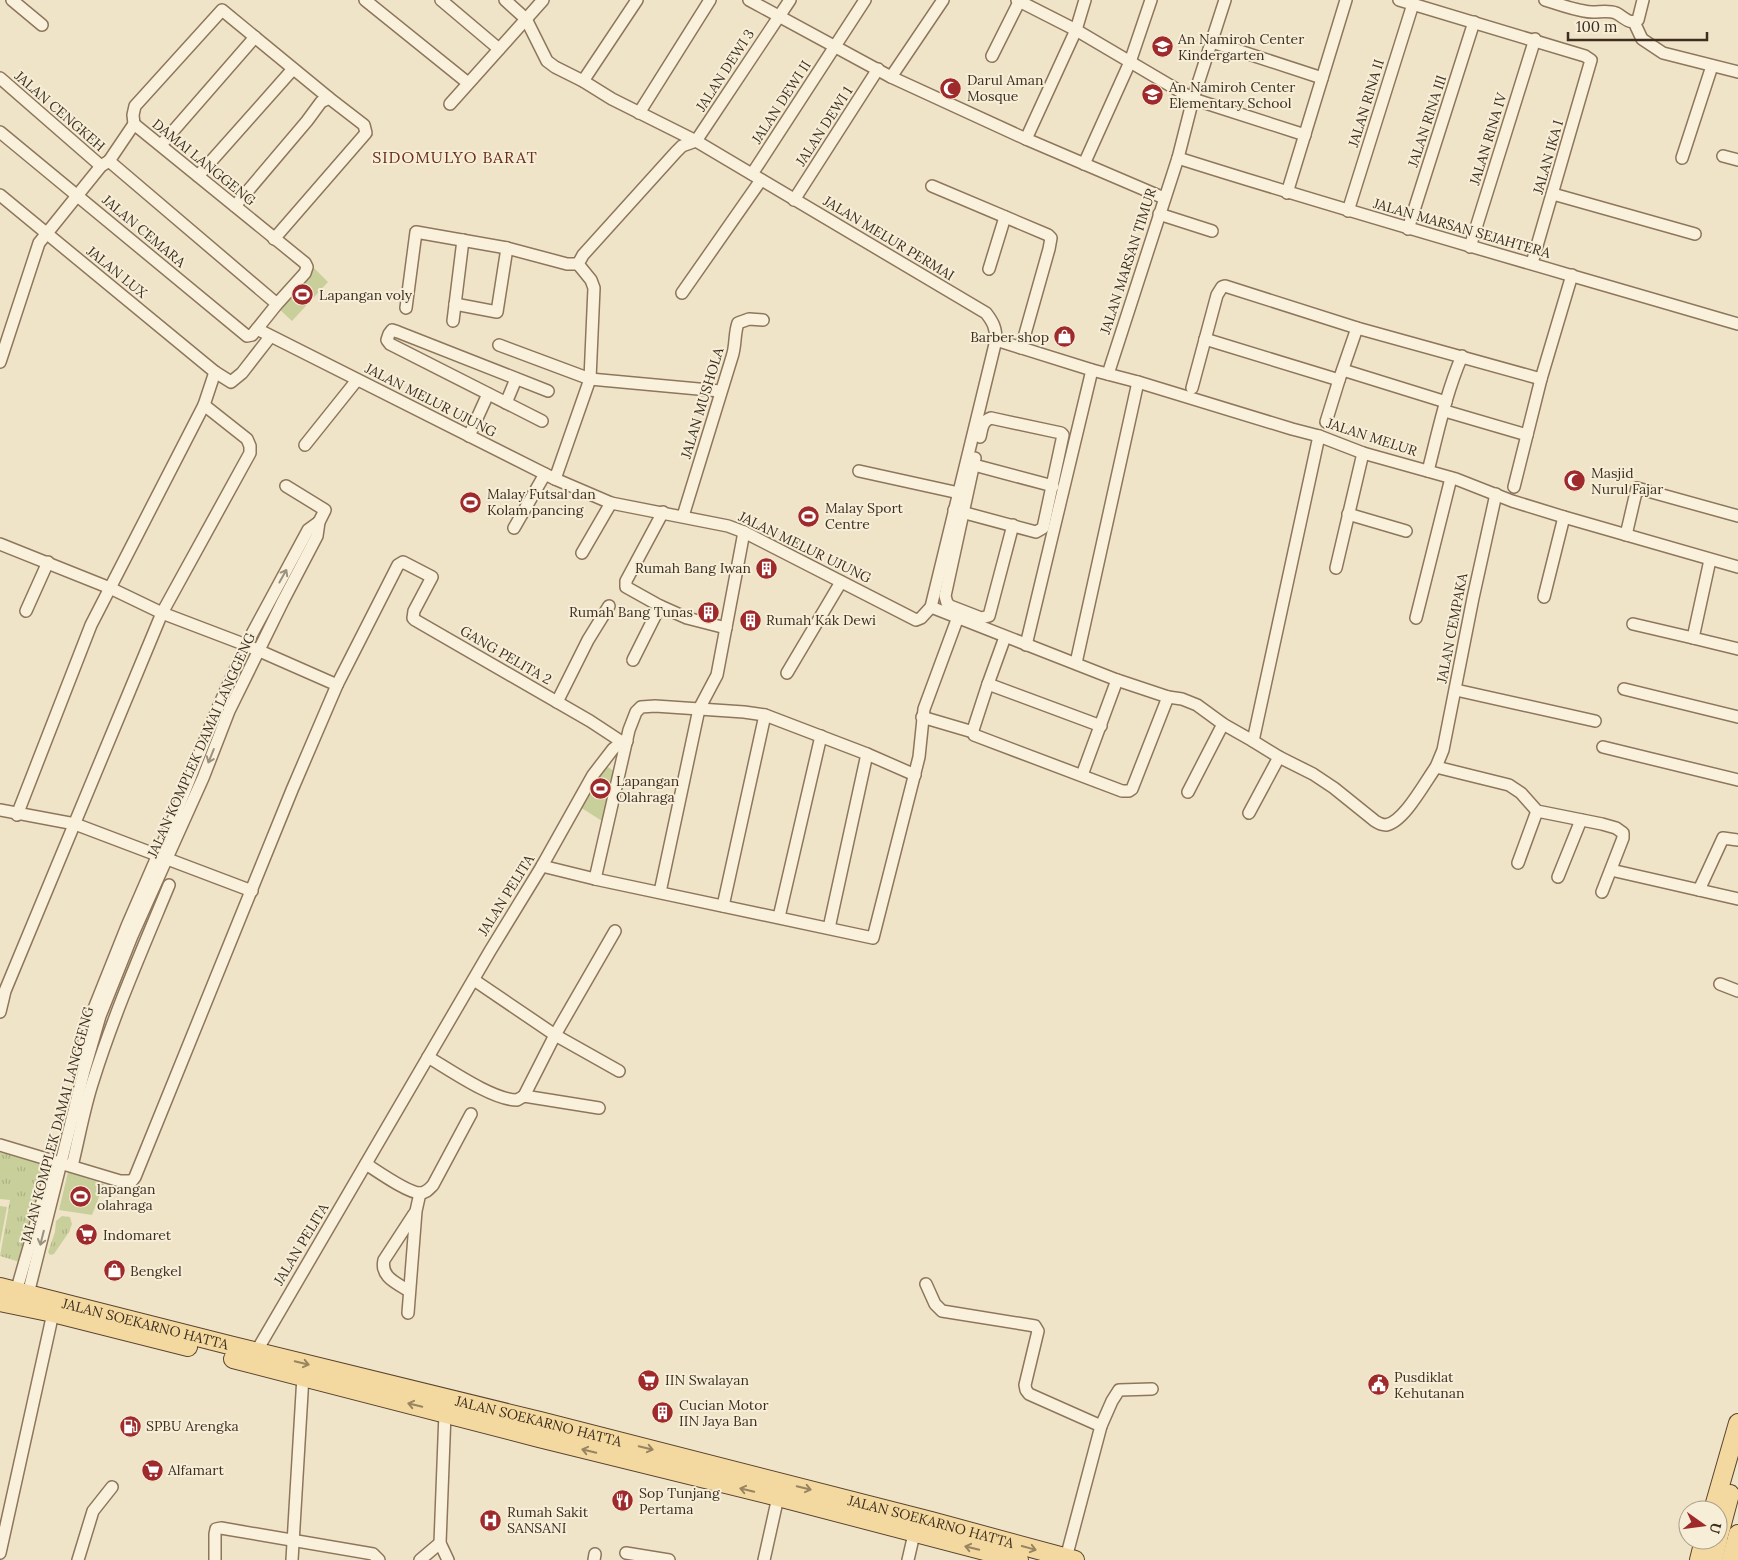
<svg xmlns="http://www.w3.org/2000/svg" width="1738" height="1560" font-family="Lora,serif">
  <defs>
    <pattern id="grass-tufts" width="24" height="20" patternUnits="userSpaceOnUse" patternTransform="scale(1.25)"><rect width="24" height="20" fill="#c9cf9b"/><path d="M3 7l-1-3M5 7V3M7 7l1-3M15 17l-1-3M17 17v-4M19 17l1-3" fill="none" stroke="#aeb285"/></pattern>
  </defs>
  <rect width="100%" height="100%" fill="#f0e4c8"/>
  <!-- grass -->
  <g fill="url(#grass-tufts)">
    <path d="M0,1152L48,1162L23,1263L0,1256L10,1200L0,1199Z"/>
    <path d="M62,1216L70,1217L72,1224L69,1232L54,1254L50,1255L48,1252L55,1232L56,1221Z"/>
  </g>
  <!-- pitch -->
  <g fill="#c9cf9b">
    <path d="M314,268L328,282L292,321L278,308Z"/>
    <path d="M605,765L615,772L602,821L580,807Z"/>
    <path d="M68,1172L104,1184L92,1215L59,1210Z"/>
    <path d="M0,1206L7,1207L0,1244Z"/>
  </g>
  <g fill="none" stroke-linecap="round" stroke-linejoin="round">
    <defs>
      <g id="minor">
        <path d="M12,0L42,25"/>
        <path d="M365,0L468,83"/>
        <path d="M441,0L499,49"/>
        <path d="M749,0L891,77L1026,139L1164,198"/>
        <path d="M1017,0L1076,30L1193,99L1305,135"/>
        <path d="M1399,0L1585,56L1591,60L1532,263"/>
        <path d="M1545,0C1558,4 1571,9 1584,11C1594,14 1606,9 1616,13C1624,17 1629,25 1638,20L1643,0"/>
        <path d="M1634,22L1642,39L1663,53L1738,72"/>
        <path d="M1212,42L1322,78"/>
        <path d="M992,56L1020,0"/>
        <path d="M891,77L943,0"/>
        <path d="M0,78L101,166"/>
        <path d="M583,81L637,0"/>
        <path d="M450,104L543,0"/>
        <path d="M639,113L710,0"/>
        <path d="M134,124L133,115L135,106L222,10L329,98L321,102L307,121L235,206"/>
        <path d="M0,132L247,336L252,335L257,329L555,479L611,503L728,526L744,532L916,620L921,618L931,607L996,340C996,328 993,322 986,313L696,141L612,99L583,81L555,67L547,61L526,19L505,0"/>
        <path d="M1026,139L1076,30L1085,0"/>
        <path d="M696,141L790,0"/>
        <path d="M161,145L255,37"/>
        <path d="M1723,156L1738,160"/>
        <path d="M1178,158C1364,217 1551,269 1738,324"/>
        <path d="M1682,158L1712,66"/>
        <path d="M1084,164L1130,62L1151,0"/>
        <path d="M752,174L865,0"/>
        <path d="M198,176L293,69"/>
        <path d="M932,186L1048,235L1051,238L1049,249L1021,348"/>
        <path d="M1287,193L1346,0"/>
        <path d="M1553,194L1695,234"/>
        <path d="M0,195L215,372"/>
        <path d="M794,200L878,69"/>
        <path d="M1348,211L1413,4"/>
        <path d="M1159,214L1212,231"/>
        <path d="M1408,229L1474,22"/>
        <path d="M274,239L366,133L364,125L329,98"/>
        <path d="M1470,247L1535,39"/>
        <path d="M989,269L1005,217"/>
        <path d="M682,293L761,180"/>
        <path d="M455,304L497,312L507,248"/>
        <path d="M406,308L416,232L507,248L567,264H578"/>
        <path d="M453,321L463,240"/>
        <path d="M257,329L277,304L305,273L307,267L305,263L134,124L109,161L277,304"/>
        <path d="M1205,339L1339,380L1357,328"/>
        <path d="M996,340L1092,370L1138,382L1292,429L1319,436L1363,453L1456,479L1512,501L1564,517L1738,567"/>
        <path d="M499,345L590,379L720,391"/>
        <path d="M0,362L39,243L101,166L109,161"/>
        <path d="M1343,370L1446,402"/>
        <path d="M1108,374L1178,158L1193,99L1225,0"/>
        <path d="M1192,388L1217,295L1222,287L1225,286L1357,328L1541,379"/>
        <path d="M506,403L516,379"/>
        <path d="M1445,411L1527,435"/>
        <path d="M542,421L390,344L387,340L389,334L392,330L398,332L548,391"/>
        <path d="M1326,422L1339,380"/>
        <path d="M469,436L488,394"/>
        <path d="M305,445L357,380"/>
        <path d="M975,458L945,596L947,603L950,606L981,618L989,616L1013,525"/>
        <path d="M974,465L1053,486"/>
        <path d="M859,471L959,493"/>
        <path d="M1428,471C1438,432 1446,393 1462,356"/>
        <path d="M555,479L590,379L594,288L591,280L578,264L583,255L676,152L682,146L696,141"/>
        <path d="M1514,487L1541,379L1572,275"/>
        <path d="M954,510L1036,532L1043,528L1063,435L1061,433L991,418C982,421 982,429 980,437"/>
        <path d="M663,512L626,581V587L660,606L687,618L726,628"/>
        <path d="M1348,514L1406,531"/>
        <path d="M683,516C699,463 716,410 732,357C736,346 734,334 738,323L749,319L763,320"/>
        <path d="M514,528L545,474"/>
        <path d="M1626,535L1637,488L1738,516"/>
        <path d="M0,544L110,588L162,613L246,645L337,685"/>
        <path d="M582,553L611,503"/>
        <path d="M1710,560L1693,638L1738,649"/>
        <path d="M1336,568L1363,453"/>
        <path d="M1544,597L1564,517"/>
        <path d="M931,607L1117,680L1168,697L1132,789L1129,791H1122L974,735L973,730L988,684"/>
        <path d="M26,611L48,562"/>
        <path d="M1416,618L1451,478"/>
        <path d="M1633,624L1693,638"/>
        <path d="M1005,637L988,684L1101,726"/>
        <path d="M1026,645L1092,370"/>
        <path d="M633,660L660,606"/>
        <path d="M1076,663L1138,382"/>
        <path d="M787,673L841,582"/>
        <path d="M1624,689L1738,717"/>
        <path d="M1456,690L1595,721"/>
        <path d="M1168,697L1182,699L1197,705L1223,724L1253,741L1279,757L1313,774L1334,788L1375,821C1378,823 1382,825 1386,825C1404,822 1425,782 1436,767L1509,785L1521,793L1537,811L1602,824L1616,828L1623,833V838L1602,892"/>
        <path d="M557,702L588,640L609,606"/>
        <path d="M922,717L973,732"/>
        <path d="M1253,741L1319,436"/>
        <path d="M1603,747L1738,780"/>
        <path d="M1436,767L1443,750L1473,598L1496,494"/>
        <path d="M1082,775L1117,680"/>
        <path d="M1188,792L1223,724"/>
        <path d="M0,810L75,824L252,891"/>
        <path d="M1249,813L1279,757"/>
        <path d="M17,815L91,625L204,405L215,372L231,382L242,373L270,337"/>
        <path d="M1518,863L1537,811"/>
        <path d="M542,866L595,879L873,938L919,757L924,709L958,617"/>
        <path d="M1611,870L1738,899"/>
        <path d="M1558,877L1581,820"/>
        <path d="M595,879L629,730L636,712L641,707L655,706L744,712L765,715L867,754L915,775"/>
        <path d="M1699,890L1723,838L1738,840"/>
        <path d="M660,892L699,709L717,675L744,532"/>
        <path d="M723,906L765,715"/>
        <path d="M779,917L821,736"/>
        <path d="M829,928L867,754"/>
        <path d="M474,980L555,1035L619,1071"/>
        <path d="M1720,984L1738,991"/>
        <path d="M0,1012L5,991L162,613L250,453V446L247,439L204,405"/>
        <path d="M428,1057C450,1070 493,1100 517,1100L524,1096L599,1108"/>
        <path d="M79,1061L91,1016L127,926L176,813L217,710L246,645L308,530L319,522"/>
        <path d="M524,1096L555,1035L615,931"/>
        <path d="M0,1145L120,1181H132L135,1177L292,790L337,685L398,565L403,562L432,577L414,611L413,618L415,620L590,721L622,742"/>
        <path d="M366,1164C377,1171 408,1193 420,1193C426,1193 429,1189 433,1185L471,1114"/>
        <path d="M72,1166C79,1138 84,1108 93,1081C114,1014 142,950 169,885"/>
        <path d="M926,1284L935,1304L942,1311L1035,1326L1038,1331L1025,1385L1026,1390L1029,1394L1101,1426L1066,1558"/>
        <path d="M409,1291C397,1283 380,1277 384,1260L414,1214"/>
        <path d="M16,1292L53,1164"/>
        <path d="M28,1294L84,1071L100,1016L132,936L203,778L229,711L283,601L317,536L319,522L325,510L286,486"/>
        <path d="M408,1313L416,1211L420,1193"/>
        <path d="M256,1352L490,951L542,866L593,775L613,749L622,742L627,741"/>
        <path d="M445,1413L440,1543L448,1560"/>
        <path d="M1101,1426L1112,1401L1119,1390L1152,1389"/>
        <path d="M0,1553L53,1313"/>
        <path d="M626,1553L669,1560"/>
        <path d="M78,1560L93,1511L112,1487"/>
        <path d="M215,1560V1534L216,1529L221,1528L373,1554L379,1560"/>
        <path d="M292,1560L303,1376"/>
        <path d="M420,1560L440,1543"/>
        <path d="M594,1560L595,1554"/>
        <path d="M764,1560L778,1497"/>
        <path d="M908,1560L914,1534"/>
      </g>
      <g id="primary">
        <path id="s1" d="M0,1287L229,1345L540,1421L931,1521L1075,1560"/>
        <path d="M0,1302L53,1313L188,1347"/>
        <path d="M233,1359L539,1438L778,1497L1019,1560"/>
        <path d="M1713,1510L1738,1423"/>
        <path d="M1718,1539L1730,1494"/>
        <path d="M1699,1560L1704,1540"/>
        <path d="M1713,1560L1718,1540"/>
        <path d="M1731,1560L1738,1534"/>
      </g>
    </defs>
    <!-- minor casing -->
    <use href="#minor" stroke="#8d765c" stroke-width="14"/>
    <!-- primary casing -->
    <use href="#primary" stroke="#5b4430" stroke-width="20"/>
    <!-- minor -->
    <use href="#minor" stroke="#faf1dc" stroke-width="11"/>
    <!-- primary -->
    <use href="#primary" stroke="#f3d9a0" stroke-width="18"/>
  </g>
  <!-- one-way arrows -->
  <defs><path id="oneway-shaft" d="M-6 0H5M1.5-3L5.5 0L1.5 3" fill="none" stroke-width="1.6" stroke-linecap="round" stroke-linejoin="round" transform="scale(1.25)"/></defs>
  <g stroke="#9c907e">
    <use href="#oneway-shaft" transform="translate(283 576) rotate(-61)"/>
    <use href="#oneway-shaft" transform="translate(211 756) rotate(112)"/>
    <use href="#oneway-shaft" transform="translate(42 1238) rotate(104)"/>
  </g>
  <g stroke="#988460">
    <use href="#oneway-shaft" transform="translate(302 1363) rotate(14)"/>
    <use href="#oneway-shaft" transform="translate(415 1405) rotate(-166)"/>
    <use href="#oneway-shaft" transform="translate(646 1448) rotate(14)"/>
    <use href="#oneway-shaft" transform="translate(589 1451) rotate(-166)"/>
    <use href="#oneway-shaft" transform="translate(804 1488) rotate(14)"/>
    <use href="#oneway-shaft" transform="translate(747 1490) rotate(-166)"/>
    <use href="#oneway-shaft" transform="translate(972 1548) rotate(-166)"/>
    <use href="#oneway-shaft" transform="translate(1029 1548) rotate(15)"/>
  </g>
  <!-- icons -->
  <defs>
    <symbol id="school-disc" viewBox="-11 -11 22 22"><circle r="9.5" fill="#9e2a2b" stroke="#f7eed8"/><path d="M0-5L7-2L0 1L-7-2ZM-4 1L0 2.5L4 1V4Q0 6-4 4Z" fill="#fff"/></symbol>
    <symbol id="mosque-disc" viewBox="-11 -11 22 22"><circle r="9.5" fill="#9e2a2b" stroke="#f7eed8"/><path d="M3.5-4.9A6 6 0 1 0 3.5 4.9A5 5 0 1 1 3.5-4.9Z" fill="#fff"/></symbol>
    <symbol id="stadium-disc" viewBox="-11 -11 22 22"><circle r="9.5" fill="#9e2a2b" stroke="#f7eed8"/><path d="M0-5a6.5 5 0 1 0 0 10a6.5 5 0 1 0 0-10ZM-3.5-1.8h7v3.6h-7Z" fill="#fff"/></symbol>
    <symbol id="shop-disc" viewBox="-11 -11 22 22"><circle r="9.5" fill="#9e2a2b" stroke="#f7eed8"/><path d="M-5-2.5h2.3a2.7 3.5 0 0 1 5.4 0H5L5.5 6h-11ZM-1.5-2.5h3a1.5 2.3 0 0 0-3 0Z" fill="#fff"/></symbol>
    <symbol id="building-disc" viewBox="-11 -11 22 22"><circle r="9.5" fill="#9e2a2b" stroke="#f7eed8"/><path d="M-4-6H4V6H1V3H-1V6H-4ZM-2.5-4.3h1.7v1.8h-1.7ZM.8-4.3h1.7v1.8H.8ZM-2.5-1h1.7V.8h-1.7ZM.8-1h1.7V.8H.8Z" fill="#fff"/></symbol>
    <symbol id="supermarket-disc" viewBox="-11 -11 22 22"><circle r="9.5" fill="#9e2a2b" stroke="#f7eed8"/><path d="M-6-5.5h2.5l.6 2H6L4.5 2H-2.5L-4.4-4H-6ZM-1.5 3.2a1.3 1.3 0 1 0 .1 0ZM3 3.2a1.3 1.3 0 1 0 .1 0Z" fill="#fff"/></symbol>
    <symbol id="civic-disc" viewBox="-11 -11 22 22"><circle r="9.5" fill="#9e2a2b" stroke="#f7eed8"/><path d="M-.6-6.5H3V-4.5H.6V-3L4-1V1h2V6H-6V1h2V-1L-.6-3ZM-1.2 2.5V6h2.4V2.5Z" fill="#fff"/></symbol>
    <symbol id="fuel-disc" viewBox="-11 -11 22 22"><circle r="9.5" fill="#9e2a2b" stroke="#f7eed8"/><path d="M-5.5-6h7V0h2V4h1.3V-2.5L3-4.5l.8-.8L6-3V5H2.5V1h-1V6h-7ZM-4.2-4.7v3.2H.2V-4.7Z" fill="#fff"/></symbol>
    <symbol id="restaurant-disc" viewBox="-11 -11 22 22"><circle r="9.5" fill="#9e2a2b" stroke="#f7eed8"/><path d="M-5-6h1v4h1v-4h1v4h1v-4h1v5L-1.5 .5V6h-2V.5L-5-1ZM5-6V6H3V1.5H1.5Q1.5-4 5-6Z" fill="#fff"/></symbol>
    <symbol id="hospital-disc" viewBox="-11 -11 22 22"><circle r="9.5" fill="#9e2a2b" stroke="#f7eed8"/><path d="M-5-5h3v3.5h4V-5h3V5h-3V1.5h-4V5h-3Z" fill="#fff"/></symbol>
  </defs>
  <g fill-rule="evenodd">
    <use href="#school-disc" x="1150" y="34" width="25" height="25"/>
    <use href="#mosque-disc" x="938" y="76" width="25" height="25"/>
    <use href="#school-disc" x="1140" y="82" width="25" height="25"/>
    <use href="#stadium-disc" x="290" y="282" width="25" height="25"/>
    <use href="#shop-disc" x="1052" y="324" width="25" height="25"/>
    <use href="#mosque-disc" x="1562" y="468" width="25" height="25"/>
    <use href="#stadium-disc" x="458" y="490" width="25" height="25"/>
    <use href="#stadium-disc" x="796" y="504" width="25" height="25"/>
    <use href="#building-disc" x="754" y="556" width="25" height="25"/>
    <use href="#building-disc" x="696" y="600" width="25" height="25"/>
    <use href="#building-disc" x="738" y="608" width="25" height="25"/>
    <use href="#stadium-disc" x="588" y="776" width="25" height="25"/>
    <use href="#stadium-disc" x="68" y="1184" width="25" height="25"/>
    <use href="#supermarket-disc" x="74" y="1222" width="25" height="25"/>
    <use href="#shop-disc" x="102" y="1258" width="25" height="25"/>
    <use href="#supermarket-disc" x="636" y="1368" width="25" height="25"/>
    <use href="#civic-disc" x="1366" y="1372" width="25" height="25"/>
    <use href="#building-disc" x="650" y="1400" width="25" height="25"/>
    <use href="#fuel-disc" x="118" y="1414" width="25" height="25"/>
    <use href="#supermarket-disc" x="140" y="1458" width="25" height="25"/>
    <use href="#restaurant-disc" x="610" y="1488" width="25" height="25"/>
    <use href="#hospital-disc" x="478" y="1508" width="25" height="25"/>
  </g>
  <g text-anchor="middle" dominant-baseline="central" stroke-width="4" stroke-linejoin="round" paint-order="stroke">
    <!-- poi labels -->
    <g font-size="14" fill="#3d2e20" stroke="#f7eed8" text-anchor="start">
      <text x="1178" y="39">An Namiroh Center<tspan x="1178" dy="16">Kindergarten</tspan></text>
      <text x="967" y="80">Darul Aman<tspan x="967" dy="16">Mosque</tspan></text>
      <text x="1169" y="87">An Namiroh Center<tspan x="1169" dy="16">Elementary School</tspan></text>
      <text x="319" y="295">Lapangan voly</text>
      <text x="1049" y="337" text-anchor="end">Barber shop</text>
      <text x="1591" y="473">Masjid<tspan x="1591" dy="16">Nurul Fajar</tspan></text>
      <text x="487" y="494">Malay Futsal dan<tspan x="487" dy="16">Kolam pancing</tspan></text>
      <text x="825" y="508">Malay Sport<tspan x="825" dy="16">Centre</tspan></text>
      <text x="751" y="568" text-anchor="end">Rumah Bang Iwan</text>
      <text x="693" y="612" text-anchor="end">Rumah Bang Tunas</text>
      <text x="766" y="620">Rumah Kak Dewi</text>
      <text x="616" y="781">Lapangan<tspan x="616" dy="16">Olahraga</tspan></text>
      <text x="97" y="1189">lapangan<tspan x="97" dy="16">olahraga</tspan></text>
      <text x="103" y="1235">Indomaret</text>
      <text x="130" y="1271">Bengkel</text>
      <text x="1394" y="1377">Pusdiklat<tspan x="1394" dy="16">Kehutanan</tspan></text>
      <text x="665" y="1380">IIN Swalayan</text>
      <text x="679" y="1405">Cucian Motor<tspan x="679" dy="16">IIN Jaya Ban</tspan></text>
      <text x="146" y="1426">SPBU Arengka</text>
      <text x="168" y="1470">Alfamart</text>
      <text x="639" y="1493">Sop Tunjang<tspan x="639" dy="16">Pertama</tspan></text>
      <text x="507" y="1512">Rumah Sakit<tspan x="507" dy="16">SANSANI</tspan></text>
    </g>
    <!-- street labels -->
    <g font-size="14" fill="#3d2e20" stroke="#f7eed8">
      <text transform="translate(725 70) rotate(-57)">JALAN DEWI 3</text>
      <text transform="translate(781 102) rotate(-57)">JALAN DEWI II</text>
      <text transform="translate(1366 103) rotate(-73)">JALAN RINA II</text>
      <text transform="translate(60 111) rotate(41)">JALAN CENGKEH</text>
      <text transform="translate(1427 121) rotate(-72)">JALAN RINA III</text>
      <text transform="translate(824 126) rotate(-57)">JALAN DEWI 1</text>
      <text transform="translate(1488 139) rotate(-73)">JALAN RINA IV</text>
      <text transform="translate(1548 157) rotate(-74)">JALAN IKA I</text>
      <text transform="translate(204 162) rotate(39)">DAMAI LANGGENG</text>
      <text transform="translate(1462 228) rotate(16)">JALAN MARSAN SEJAHTERA</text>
      <text transform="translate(144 231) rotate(40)">JALAN CEMARA</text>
      <text transform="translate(889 238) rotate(31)">JALAN MELUR PERMAI</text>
      <text transform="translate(1128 261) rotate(-72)">JALAN MARSAN TIMUR</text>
      <text transform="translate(117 272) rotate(39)">JALAN LUX</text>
      <text transform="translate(431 400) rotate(27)">JALAN MELUR UJUNG</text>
      <text transform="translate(702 403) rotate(-73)">JALAN MUSHOLA</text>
      <text transform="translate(1372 437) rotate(18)">JALAN MELUR</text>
      <text transform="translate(805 547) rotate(26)">JALAN MELUR UJUNG</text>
      <text transform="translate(1452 628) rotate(-79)">JALAN CEMPAKA</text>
      <text transform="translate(506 655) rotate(30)">GANG PELITA 2</text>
      <text transform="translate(201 745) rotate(-66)">JALAN KOMPLEK DAMAI LANGGENG</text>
      <text transform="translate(506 895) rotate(-58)">JALAN PELITA</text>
      <text transform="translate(57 1125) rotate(-75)">JALAN KOMPLEK DAMAI LANGGENG</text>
      <text transform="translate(301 1244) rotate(-59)">JALAN PELITA</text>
      <text stroke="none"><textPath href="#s1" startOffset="150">JALAN SOEKARNO HATTA</textPath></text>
      <text stroke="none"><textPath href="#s1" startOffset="555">JALAN SOEKARNO HATTA</textPath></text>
      <text stroke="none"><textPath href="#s1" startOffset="960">JALAN SOEKARNO HATTA</textPath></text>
    </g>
    <!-- quarter labels -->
    <g font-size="16" letter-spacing="1" fill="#6b2e1e" stroke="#f7eed8">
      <text x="455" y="157">SIDOMULYO BARAT</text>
    </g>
  </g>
  <!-- north arrow -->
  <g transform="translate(1703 1525) rotate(104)"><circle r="24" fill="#f7eed8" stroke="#ada18e"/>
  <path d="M0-4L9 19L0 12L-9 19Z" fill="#9e2a2b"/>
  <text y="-8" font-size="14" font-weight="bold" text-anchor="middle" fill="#3d2e20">U</text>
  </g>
  <!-- scale -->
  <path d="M1568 32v8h139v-8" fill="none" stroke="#3d2e20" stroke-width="2.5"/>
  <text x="1576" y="32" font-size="15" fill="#3d2e20" stroke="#f7eed8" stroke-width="4" paint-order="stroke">100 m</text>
</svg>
